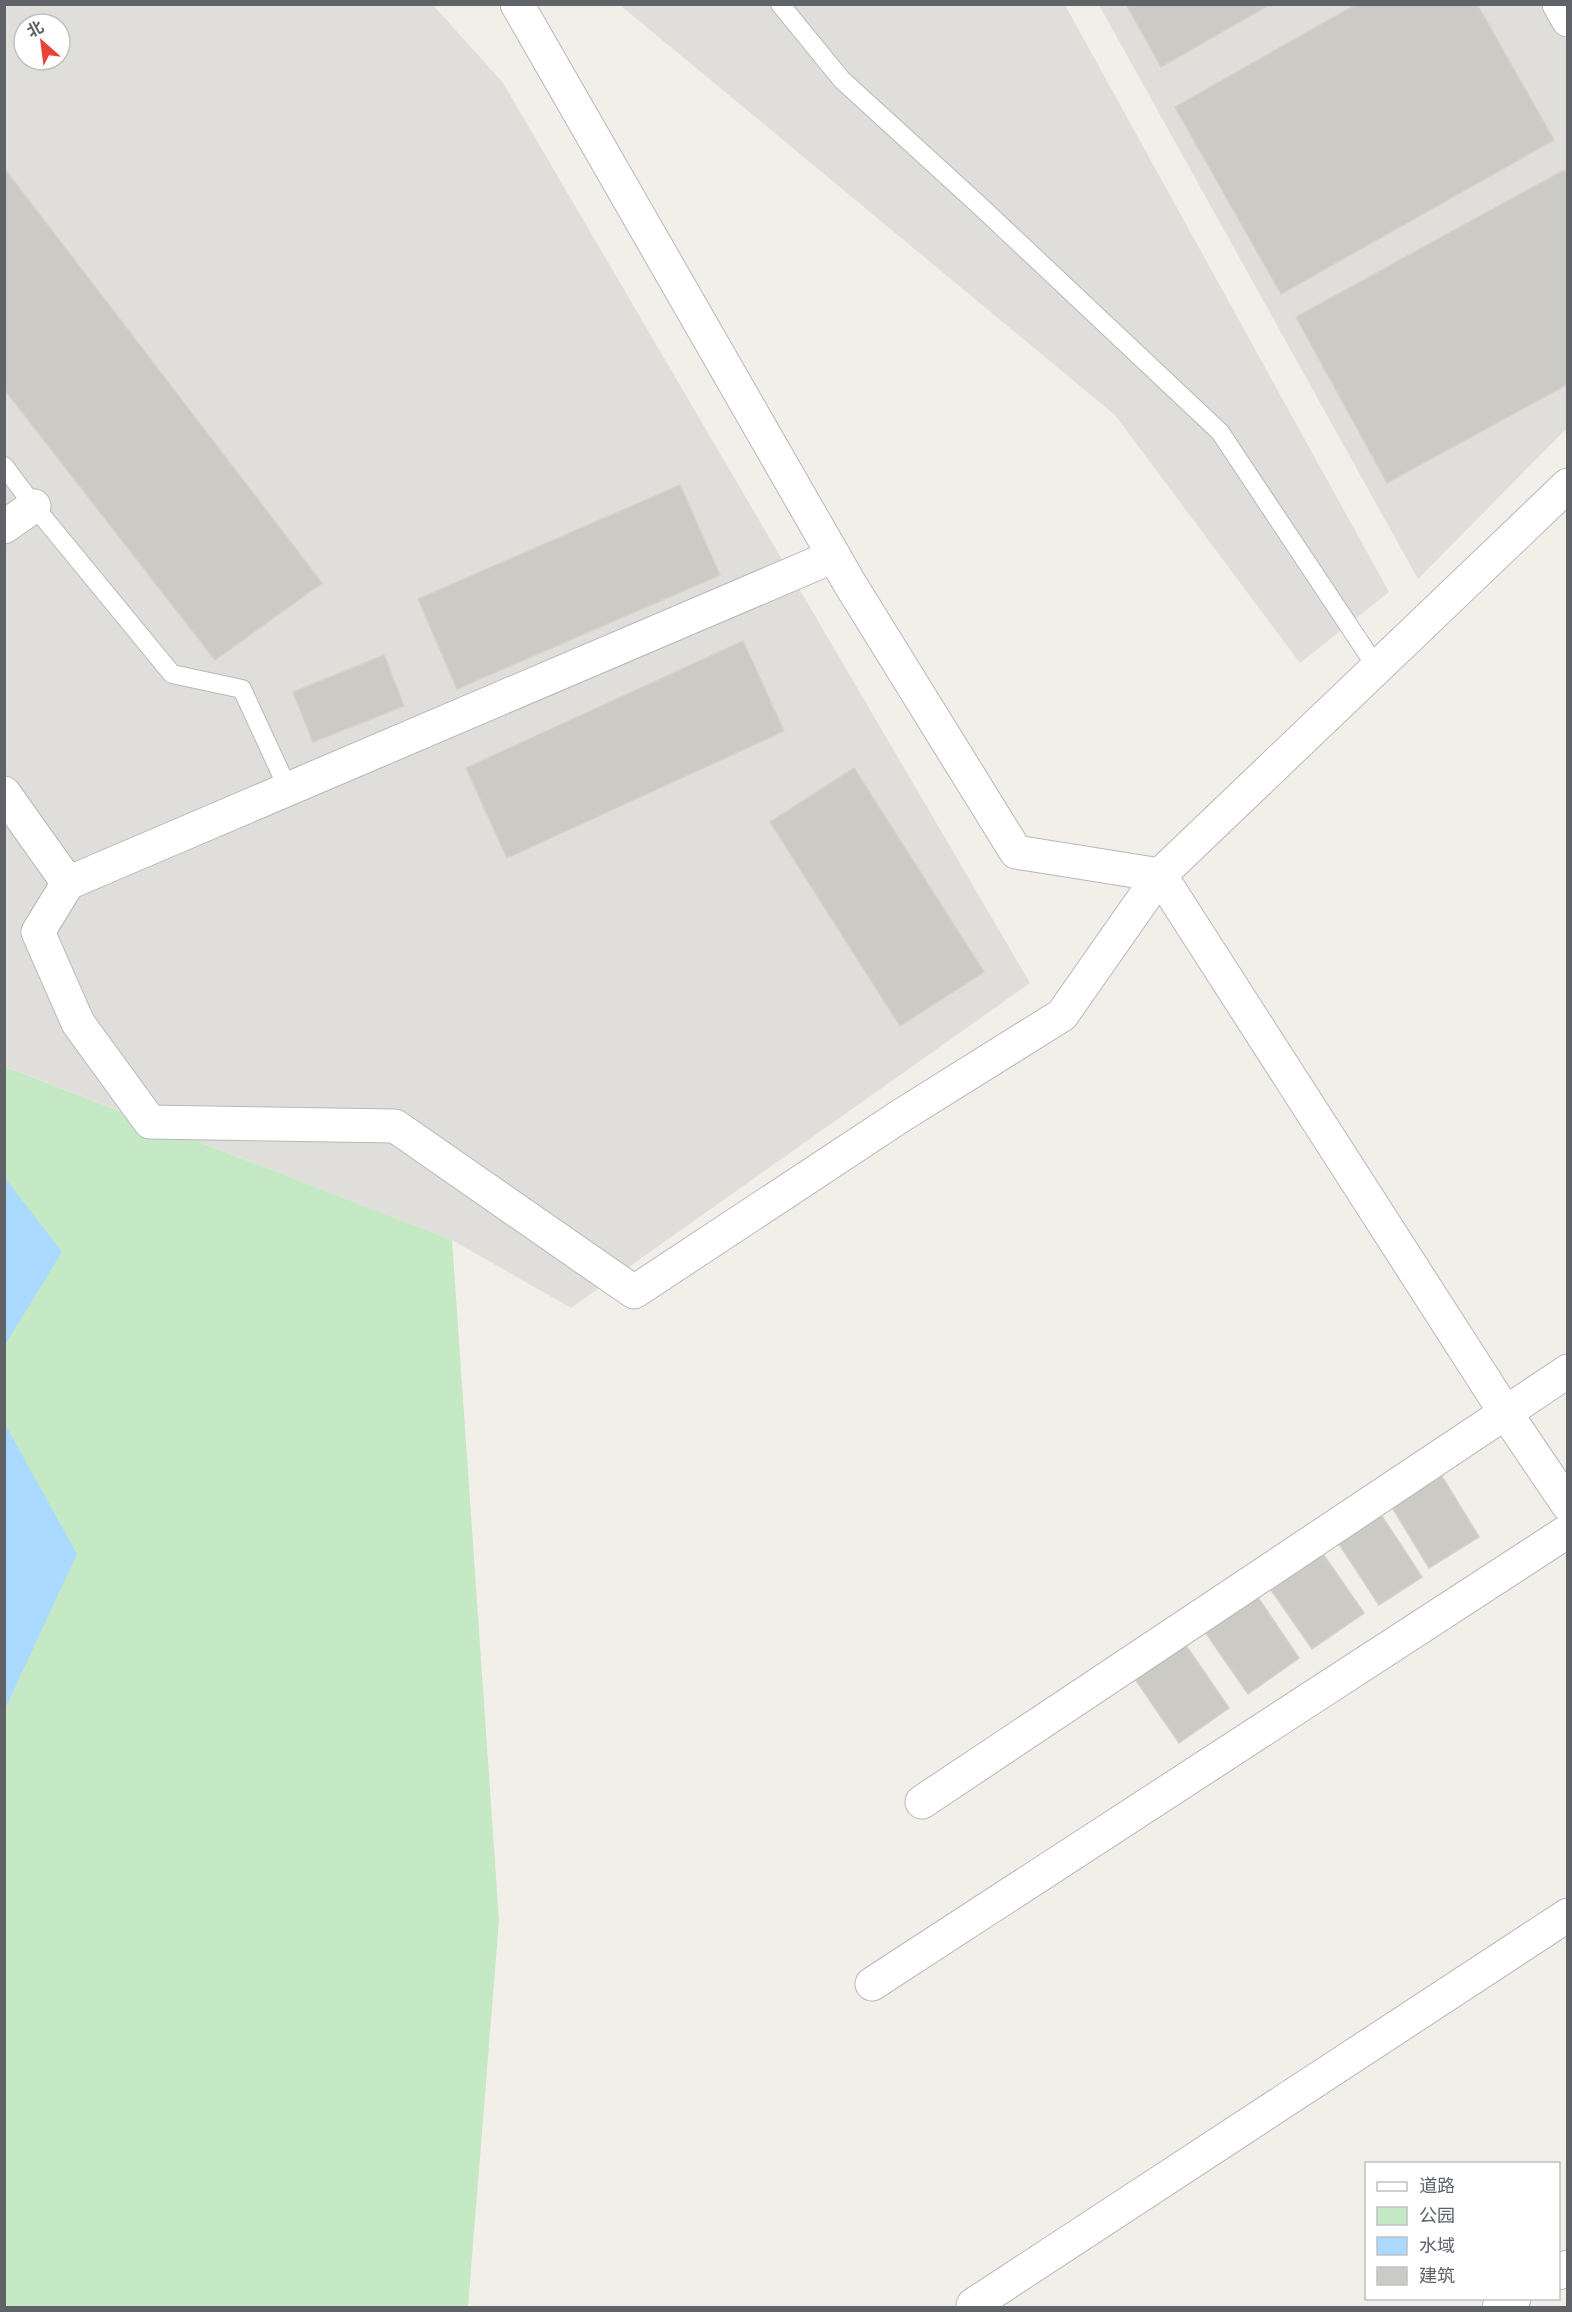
<svg xmlns="http://www.w3.org/2000/svg" width="1572" height="2312" font-family="'PT Sans Narrow','Noto Sans SC',sans-serif">
  <rect width="100%" height="100%" fill="#f1efe8"/>
  <!-- industrial -->
  <g fill="#e0deda" fill-rule="evenodd">
    <path d="M4,5H433L503,83L1030,983L571,1308L452,1240L5,1066ZM24,24H60V60H24Z"/>
    <path d="M620,5H1065L1389,592L1300,663L1115,415Z"/>
    <path d="M1099,5H1567V428L1418,579Z"/>
  </g>
  <!-- green -->
  <path fill="#c5e8c5" d="M4,1066L452,1240L499,1920L468,2307H5Z"/>
  <!-- water -->
  <g fill="#aadaff">
    <path d="M5,1178L62,1252L5,1345Z"/>
    <path d="M5,1424L77,1554L5,1709Z"/>
  </g>
  <!-- building -->
  <g fill="#cccac5" stroke="#d6d1c6" stroke-width="1.5">
    <path d="M1126,4H1271L1161,67Z"/>
    <path d="M1357,4H1477L1554,140L1281,294L1175,107Z"/>
    <path d="M4,168L322,583L215,660L4,389Z"/>
    <path d="M1564,170L1568,177V384L1387,483L1296,317Z"/>
    <path d="M680,485L720,575L457,689L418,599Z"/>
    <path d="M743,641L784,731L507,858L466,768Z"/>
    <path d="M384,655L404,706L313,742L293,692Z"/>
    <path d="M854,768L984,972L900,1026L770,822Z"/>
    <path d="M1440,1473L1479,1537L1429,1568L1390,1504Z"/>
    <path d="M1376,1507L1422,1577L1379,1605L1333,1535Z"/>
    <path d="M1321,1551L1364,1613L1312,1649L1269,1587Z"/>
    <path d="M1255,1593L1299,1658L1248,1694L1203,1629Z"/>
    <path d="M1185,1644L1229,1708L1179,1743L1135,1679Z"/>
  </g>
  <g fill="none" stroke-linecap="round" stroke-linejoin="round">
    <defs>
      <g id="service">
        <path d="M780,4L842,80L980,206L1220,432L1377,668"/>
        <path d="M4,466L34,506L172,674L242,689L288,789"/>
      </g>
      <g id="minor">
        <path d="M517,4L850,584L1016,852L1160,875L1505,1412L1568,1505"/>
        <path d="M1559,4L1568,20"/>
        <path d="M4,527L34,506"/>
        <path d="M4,793L68,883L38,932L78,1023L150,1122L395,1126L634,1292L902,1115L1062,1015L1160,875L1568,485"/>
        <path d="M68,883L834,556"/>
        <path d="M922,1802L1568,1371"/>
        <path d="M872,1984L1568,1531"/>
        <path d="M1558,2273L1568,2267"/>
        <path d="M973,2305L1568,1915"/>
        <path d="M1499,2308L1514,2298"/>
      </g>
    </defs>
    <!-- service casing -->
    <use href="#service" stroke="#b5b8bc" stroke-width="20"/>
    <!-- minor casing -->
    <use href="#minor" stroke="#b5b8bc" stroke-width="35"/>
    <!-- service -->
    <use href="#service" stroke="#fff" stroke-width="18"/>
    <!-- minor -->
    <use href="#minor" stroke="#fff" stroke-width="33"/>
  </g>
  <!-- border -->
  <rect width="1572" height="2312" fill="none" stroke="#5f6368" stroke-width="12"/>
  <!-- legend -->
  <rect x="1365" y="2162" width="195" height="138" fill="#ffffff" stroke="#bfc1c3" stroke-width="1.5"/>
  <rect x="1377" y="2182" width="30" height="9" fill="#ffffff" stroke="#bfc1c3" stroke-width="1.5"/>
  <text x="1419" y="2192" font-size="18" fill="#5f6368">道路</text>
  <rect x="1377" y="2207" width="30" height="18" fill="#c5e8c5" stroke="#bfc1c3" stroke-width="1.5"/>
  <text x="1419" y="2222" font-size="18" fill="#5f6368">公园</text>
  <rect x="1377" y="2237" width="30" height="18" fill="#aadaff" stroke="#bfc1c3" stroke-width="1.5"/>
  <text x="1419" y="2252" font-size="18" fill="#5f6368">水域</text>
  <rect x="1377" y="2267" width="30" height="18" fill="#cccac5" stroke="#bfc1c3" stroke-width="1.5"/>
  <text x="1419" y="2282" font-size="18" fill="#5f6368">建筑</text>
  <!-- north arrow -->
  <g transform="translate(42 42) rotate(332)"><circle r="28" fill="#ffffff" stroke="#bfc1c3" stroke-width="1.5"/>
  <path d="M0-4.5L10 22L0 15L-10 22Z" fill="#ea4335"/>
  <text y="-9" font-size="16" font-weight="bold" text-anchor="middle" fill="#5f6368">北</text>
  </g>
</svg>
